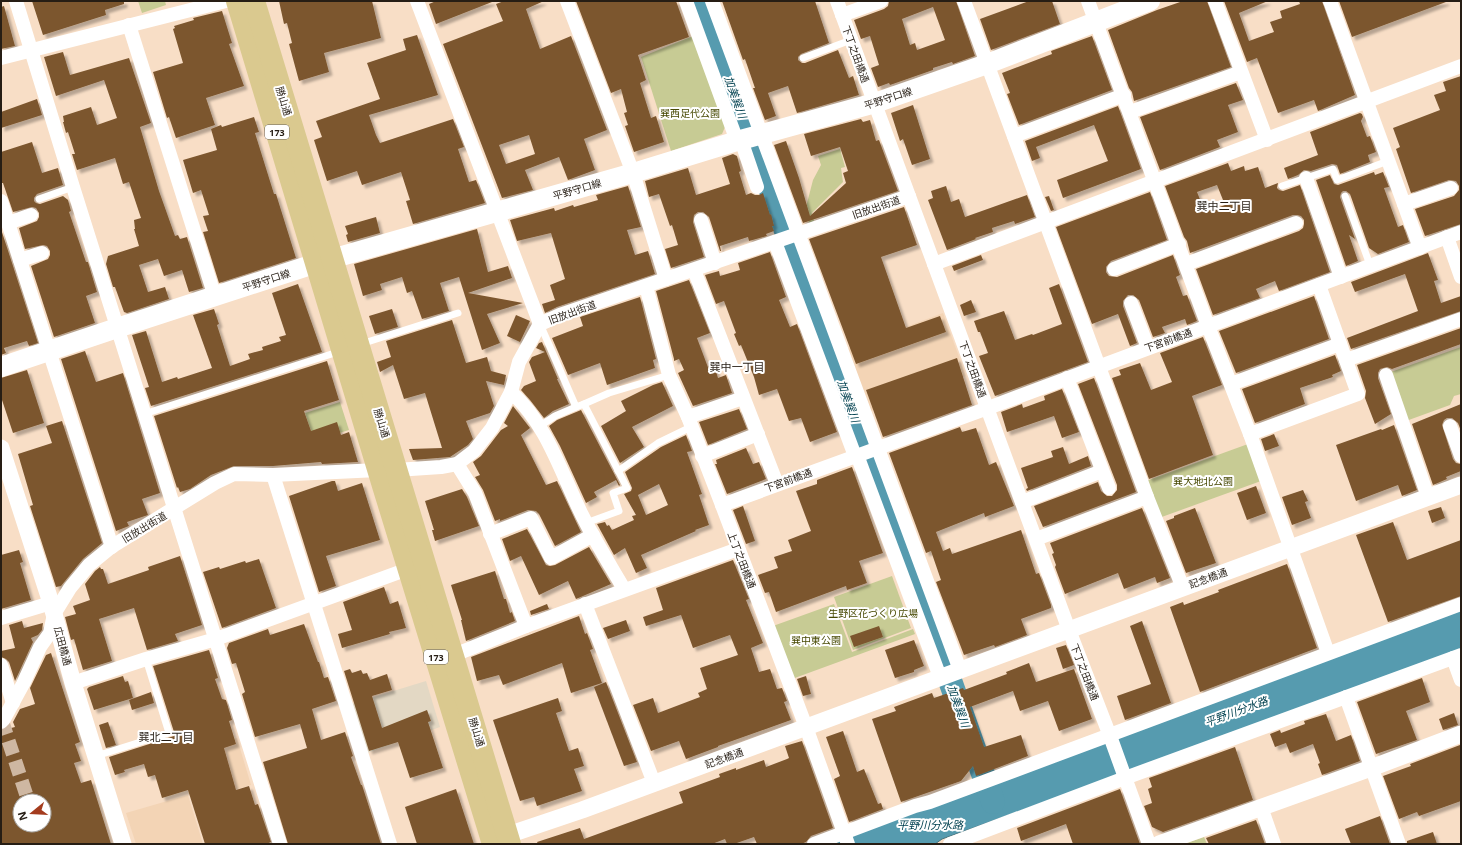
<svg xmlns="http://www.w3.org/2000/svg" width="1462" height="845" font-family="'Noto Sans','Noto Sans JP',sans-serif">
  <defs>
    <filter id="shadow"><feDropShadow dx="3.5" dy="3.5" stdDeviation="1" flood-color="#0004"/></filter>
  </defs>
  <rect width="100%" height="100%" fill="#f8dec6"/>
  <!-- built -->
  <g fill="#f3d4b5">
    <path d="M943,313L966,376L871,411L847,349Z"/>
    <path d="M237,738L251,785L193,802L179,755Z"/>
    <path d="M188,795L203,844H136L126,813Z"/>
  </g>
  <!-- education -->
  <path fill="#e3d8c4" d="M426,681L440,727L367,753L351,704Z"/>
  <!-- green -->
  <g fill="#c7cb94">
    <path d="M138,1H165L166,5L142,13Z"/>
    <path d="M693,36L725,127L722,134L671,151L641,57Z"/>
    <path d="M840,149L845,167L841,168L843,182L812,213L814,221L809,223L805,211L813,180L821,165L818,156Z"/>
    <path d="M1461,347V394L1454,396L1450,405L1406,421L1388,373Z"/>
    <path d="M340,402L349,430L314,441L305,413Z"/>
    <path d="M1248,444L1261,481L1159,518L1146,481Z"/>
    <path d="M892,576L911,628L853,650L834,597Z"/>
    <path d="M834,604L852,652L913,629L915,634L792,679L773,626Z"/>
    <path d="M1204,837L1207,844H1184Z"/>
  </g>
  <!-- water -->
  <path fill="#569baf" stroke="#487580" d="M1461,610V649L1115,777L942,839L935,844H826Z"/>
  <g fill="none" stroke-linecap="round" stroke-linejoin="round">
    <!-- river -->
    <path stroke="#569baf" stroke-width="24" d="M700,1L877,474L993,802"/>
  </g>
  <!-- building -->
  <g fill="#7c562e" fill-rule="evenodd" filter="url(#shadow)">
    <path d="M32,1H124V4L105,10L106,15L43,35Z"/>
    <path d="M279,1H372L381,38L324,53L329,72L299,81L289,44L292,43L287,23L284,24Z"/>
    <path d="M436,1H492V2L436,24L429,4Z"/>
    <path d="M504,1H544L526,9L540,49L571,36L607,130L584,139L595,170L568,180L559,157L525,170L533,190L502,198L443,44L503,21L496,4ZM529,135L535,154L506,164L499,145Z"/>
    <path d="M576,1H676L689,37L638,55L646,80L640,83L651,118L656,116L664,142L634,152L625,126L628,125L624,113L627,112L621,89L611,93Z"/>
    <path d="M722,1H815L829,43L801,54L798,57V60L802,63H805L838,50L849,78L853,76L859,95L797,113L788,86L768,93L776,116L765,120L753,88H755L745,59L743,60Z"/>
    <path d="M889,1H956L975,56L953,64L952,62L933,68V70L890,85L889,83L878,87L871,68L879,65L870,36L861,39L854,20L884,9L888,6ZM933,7L945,40L917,50L915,43L910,45L902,19Z"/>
    <path d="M1029,1H1052L1060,24L991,50L980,19Z"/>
    <path d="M1183,1H1207L1231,67L1134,101L1132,92L1129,88L1108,30L1157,10Z"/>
    <path d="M1224,1H1268L1239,13L1249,41L1274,32L1270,22L1282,18L1280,11L1300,4L1299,1H1322L1355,95L1318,111L1314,100L1278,113L1257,58L1247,62Z"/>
    <path d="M1339,1H1446V2L1352,37Z"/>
    <path d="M4,6L15,46L1,49V7Z"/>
    <path d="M222,11L232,43L229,44L244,86L206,98L215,125L176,138L169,117L167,118L153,72L183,63L173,29L175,28L174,26L194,20L193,18Z"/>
    <path d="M417,35L438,95L369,115L376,135L380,143L453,119L464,147L458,149L469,182L476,180L485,203L413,224L406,201L410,200L401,172L362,185L357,171L327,181L314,140L322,137L316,121L380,99L367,63L406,50L403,39Z"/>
    <path d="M1092,36L1112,90L1019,125L1007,94L1010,93L1002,73L1052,54L1051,51Z"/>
    <path d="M63,52L70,75L129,58L151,123L140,127L159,191L175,236L178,235L180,239L187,237L203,288L189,292L182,270L164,276L158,259L139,265L148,292L165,287L169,299L127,313L124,312L115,287H113L106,264L108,256L139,246L134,229H135L134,220L141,218L129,182L123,184L115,158L77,170L72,154H75L68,132L66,133L63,122H64L63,116L91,107L97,125L117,118L104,80L56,96L44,57Z"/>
    <path d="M1461,76V224L1425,236L1415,209L1454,196L1459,190V186L1456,181L1449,180L1411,193L1396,149L1400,147L1393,128L1440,110L1434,95L1446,91L1443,82Z"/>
    <path d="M1236,83L1243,100L1228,105L1238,132L1217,140L1220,147L1160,170L1140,117Z"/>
    <path d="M37,99L42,115L1,128V112Z"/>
    <path d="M913,105L930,159L912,165L903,139L900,141L891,113Z"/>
    <path d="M1118,106L1141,169L1063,198L1057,180L1108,161L1094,125L1036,147L1040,158L1032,161L1025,141Z"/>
    <path d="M1360,113L1362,114L1363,117L1361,121L1367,137L1370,136L1376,152L1368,155L1370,162L1340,174L1337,165L1332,164L1311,171L1304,170L1298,175L1288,179L1284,168L1318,155L1310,132Z"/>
    <path d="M254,117L259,132L255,133L274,194H276L296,258L219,283L203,232L208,231L203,216L209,215L201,190L193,193L183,160L217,150L211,129L221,125L222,127Z"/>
    <path d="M861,119L863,122L870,120L876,141L879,140L898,191L803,223L774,145L786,141L799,178L810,216L846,183L843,173L848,171L840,147L811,156L804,134Z"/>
    <path d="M32,142L42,173L58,168L63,185L37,194L34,198V201L36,203L40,204L63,196L68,200L71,211L69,212L86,262H88L97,292L86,296L95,323L54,337L31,266L48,259L50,255V251L47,246L43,245L25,249L19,228L37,221L39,217V213L36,208L32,207L13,212L3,183H1V152Z"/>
    <path d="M733,154L737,156L741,171L739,172L746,195L751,193L755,195H759L763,193L770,215L771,214L774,226H772L774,231L766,234L767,236L749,241L748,237L720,246L721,251H720L709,217L703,212H698L694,215L693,222L704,257L671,268L665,249L678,245L672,225L670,226L659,194L649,197L645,181L688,168L696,195L730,184L722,158Z"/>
    <path d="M1228,163L1231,171L1244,166L1245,171L1258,167L1265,188L1278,183L1277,188L1279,190L1283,191L1300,185L1330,272L1279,291L1275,281L1256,289L1260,298L1213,315L1196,269L1299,231L1303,228L1304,224V220L1301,216L1297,215H1293L1190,253L1187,241L1184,237L1165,186ZM1217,185L1225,205L1205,212L1197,192Z"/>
    <path d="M1374,172L1375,175L1383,172L1389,187L1384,188L1398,227L1403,225L1409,242L1378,254L1369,248L1350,194L1346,191H1343L1341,193L1340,197L1355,239L1349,235L1358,261L1346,266L1316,180L1330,175L1334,184L1338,185Z"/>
    <path d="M628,186L641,227L627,230L635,255L648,251L655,274L557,307L545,313L542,304L555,300L550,285L565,279L551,233L517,241L510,220L554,208L555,211L573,205L574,207L598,200L596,195Z"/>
    <path d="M946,186L951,202L959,199L965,217L1027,195L1035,217L1015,224L1014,221L992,228L993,232L975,238L976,239L947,250L928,200L933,198L931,191Z"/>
    <path d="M1150,192L1167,240L1111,261L1106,267V272L1109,276L1117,277L1173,255L1180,275L1176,277L1183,296L1187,295L1197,321L1187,325L1185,319L1162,327L1165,333L1153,337L1139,300L1133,295H1128L1123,301V306L1137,343L1130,346L1118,314L1092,324L1056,227Z"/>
    <path d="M1049,196L1054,210L1051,211L1045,197Z"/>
    <path d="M904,207L917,245L881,257L906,328L940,316L946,332L856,364L809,239Z"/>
    <path d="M376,217L380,233L348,242L346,235L348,234L345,226Z"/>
    <path d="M1,229L38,343L29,346L27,341L4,348L6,353L1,355Z"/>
    <path d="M477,229L488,272L508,266L512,278L468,293L523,303L487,314L500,343L482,350L459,277L440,283L449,311L422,319L412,291L407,293L402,277L380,284L382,290L363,296L354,264Z"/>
    <path d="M770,252L786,297L779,300L790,327L797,324L837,432L810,442L801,418L789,421L777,389L759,395L754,377L741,345L739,346L734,334L736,333L724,301L716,304L705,275L719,271L720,276L740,270L738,263Z"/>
    <path d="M1428,253L1438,280L1434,281L1441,303L1461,296V311L1351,349L1347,338L1418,311L1405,274L1355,292L1351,282Z"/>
    <path d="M981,255L983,260L954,271L952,266Z"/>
    <path d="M689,280L710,333L697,338L709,370L715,368L718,378L726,375L732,393L693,406L678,373L684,370L679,359L674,361V359L656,291Z"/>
    <path d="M298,284L322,352L151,406L145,388L149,387L132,335L146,331L162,382L177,377L178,379L212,368L193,315L214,309L219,324L217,325L230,366L250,359L248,354L263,350L262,347L281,341L279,337L286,335L272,293Z"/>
    <path d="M1059,284L1088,362L995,396L979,356L988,353L980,332H978L974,321L1004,311L1015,340L1032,334L1033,335L1062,324L1049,288Z"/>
    <path d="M1314,296L1329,339L1236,373L1219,331Z"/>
    <path d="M640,297L656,359L653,360L655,368L607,385L600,363L568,375L552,338L583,326L580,317Z"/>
    <path d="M971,300L976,312L964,316L960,305Z"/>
    <path d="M392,309L398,327L375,334L369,316Z"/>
    <path d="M516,315L530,321L520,342L507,336Z"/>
    <path d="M452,320L466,363L487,357L491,371L506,375L504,385L486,381L494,406L490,413L466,421L473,439L468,445L450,457L413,460L409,449L442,448L425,393L404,399L393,365L380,372L377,362L391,357L386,341Z"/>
    <path d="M1461,328V344L1392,369L1387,367L1380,369L1378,373V378L1391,414L1375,424L1365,398L1366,391L1357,365Z"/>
    <path d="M1203,337L1222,385L1192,396L1213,455L1149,479L1112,378L1121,375L1119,370L1140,363L1151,390L1172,382L1160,353Z"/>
    <path d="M542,342L558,379H557L569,404L553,411L544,418L530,400L521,390L524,386L536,381L529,362L532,357L545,352L536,348L539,343Z"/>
    <path d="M85,351L96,382L123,373L160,493L142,499L148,515L127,522L129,526L116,531L61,359Z"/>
    <path d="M1335,355L1341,371L1332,375L1333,377L1300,388L1305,404L1255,423L1242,389Z"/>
    <path d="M957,358L972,405L883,437L866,390Z"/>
    <path d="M327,361L339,400L304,411L311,431L337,422L341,435L349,432L358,462L322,464L321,462L273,466H234L211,475L190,489L180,492L178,487L177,488L154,416Z"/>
    <path d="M27,370L44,423L13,433L1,397V378Z"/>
    <path d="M1094,378L1136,492L1043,527L1034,506L1098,482L1101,491L1107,496H1112L1117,490V485L1078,384Z"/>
    <path d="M662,382L673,406L632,427L644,447L620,463L601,426L626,411L621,401L653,385Z"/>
    <path d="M1062,389L1079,432L1062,438L1054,416L1007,432L1001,412L1022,404L1023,408L1045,400L1044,396Z"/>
    <path d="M1461,404V431L1458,423L1452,418H1447L1444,420L1442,425L1453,459L1456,463L1461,464V471L1446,477L1447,479L1433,485L1412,424Z"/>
    <path d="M513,406L530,428L521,435L546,485L557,481L581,532L555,546L539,514L536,511L528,510L500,521V519L495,521L483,490L475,477L480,475L473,462L481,456L501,430L508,426L504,423Z"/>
    <path d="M739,409L747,429L708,445L699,422Z"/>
    <path d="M581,410L620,485L619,486L616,480L594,492L597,497L586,503L560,446L549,426L557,420Z"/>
    <path d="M62,421L102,543L83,559L61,586L56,587L30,506L33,505L18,454L52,443L46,426Z"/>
    <path d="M1394,425L1417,490L1402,496L1398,485L1356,501L1336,445L1381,429L1382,430Z"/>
    <path d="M960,427L962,432L976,428L989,465L996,462L1014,506L985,517L984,513L936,532L943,551L950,548L952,554L1021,530L1036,574L1039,573L1051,605V608L1021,619L1027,635L995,647L994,645L964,655L936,582L941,580L931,551L926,553L889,453Z"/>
    <path d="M1274,434L1279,446L1265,451L1261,439Z"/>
    <path d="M686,435L692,451L687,452L702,494L699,495L709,525L695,530L696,531L641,555L647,568L636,573L625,548L614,555L597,524L605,522L607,526L609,525L612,530L634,520L632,516L636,515L624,494L631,491L632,488L625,472L661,447ZM659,484L668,505L646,515L638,495Z"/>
    <path d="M1063,447L1069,464L1088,456L1091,466L1027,491L1026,489L1028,488L1021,468L1053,457L1051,451Z"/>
    <path d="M746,448L753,464L759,462L766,479L727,494L715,464H717L716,460Z"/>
    <path d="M852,467L883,553L859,561L867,583L847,590L846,586L776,612L769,592L765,593L758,575L778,568L774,557L792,551L788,540L811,531L796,491L817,484V480Z"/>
    <path d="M332,481H335L338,491L362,483L380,540L326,556L336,586L319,592L289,496Z"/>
    <path d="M1256,486L1266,513L1247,520L1237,493Z"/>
    <path d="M462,489L467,497L479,526L435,541L432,530H434L425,501Z"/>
    <path d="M1303,490L1308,501L1305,502L1311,518L1292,525L1282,497Z"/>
    <path d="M743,506L755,541L746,544L733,510Z"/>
    <path d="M1441,507L1445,518L1432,523L1428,511Z"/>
    <path d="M1142,508L1170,578L1157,583L1155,577L1124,589L1118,573L1065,594L1055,567L1056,565L1052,554L1054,553L1050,543Z"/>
    <path d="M1195,508L1216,563L1186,573L1166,521L1174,518V516Z"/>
    <path d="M1393,522L1407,560L1461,540V596L1388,622L1356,535Z"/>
    <path d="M527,529L546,565L550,566L555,565L589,547L611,584L576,599L568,581L539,595L521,556L510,561L502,539Z"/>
    <path d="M19,550L23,562L20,563L31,600L1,609V555Z"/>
    <path d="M180,556L202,625L175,634L178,641L147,650L134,608L99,619L112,661L83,670L74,639L71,640L65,617L76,614L73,606L90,600L85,584L95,571L100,567L101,569H103L108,584L149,570L148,567Z"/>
    <path d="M259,559L276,608L222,628L203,572L219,567L220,569L245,561L246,563Z"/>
    <path d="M733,560L749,599L746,600L763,643L751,648L759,672L770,669L777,689L782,688L787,701L784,702L791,720L718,746V747L686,759L679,741L651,751L633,705L653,698L658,713L700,697L698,693L707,689L700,668L738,655L730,635L693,648L681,615L646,626L643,617L663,610L656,588Z"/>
    <path d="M1287,564L1317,648L1200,692L1170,607L1183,602L1184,605L1219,592L1218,590Z"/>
    <path d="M495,571L504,599H506L510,613L512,612L515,621L466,641L461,620H462L451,585Z"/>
    <path d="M384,587L390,604L398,601L406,628L389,632L390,634L342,648L338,634L352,630L343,602Z"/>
    <path d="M547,604L549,609L531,615L530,611Z"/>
    <path d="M579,616L585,634L587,633L593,649L590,650L602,683L571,693L562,663L503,685L499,675L477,681L471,657Z"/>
    <path d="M626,620L630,631L608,639L603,628Z"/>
    <path d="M22,621L24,628L43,623L42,630L38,635L31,638L33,642L15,681L9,662L6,659L1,657V651L15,648L9,625Z"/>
    <path d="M1142,621L1171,703L1125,720L1117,696L1151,684L1130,626Z"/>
    <path d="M304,624L318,662H319L324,678L328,677L336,701L312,709L321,740L345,732L353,756L351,757L361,785H362L381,844H288L263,762L307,748L300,724L255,737L242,694L245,692L236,663L232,664L227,648L229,643L268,629L270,635Z"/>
    <path d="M879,626L883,637L854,647L850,636Z"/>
    <path d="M914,640L924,666L914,670V672L895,678L885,650Z"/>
    <path d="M1066,645L1074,665L1063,669L1056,648Z"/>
    <path d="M209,650L218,678L215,679L222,699L226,700L232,720L229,721L236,744L224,748L236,790L249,786L255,805L258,804L271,842L266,844H205L188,790L162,798L155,775L148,777L144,764L124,770L125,772L115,775L109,757L174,736V732L153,666Z"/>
    <path d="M51,653L80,742L75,744L81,761L74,763L81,783L91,780L111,844H1V733L11,730V728L15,727L13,722L20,709L35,704L30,688L46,655ZM20,801H44V825H20Z"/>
    <path d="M1029,663L1036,682L1074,669L1092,719L1059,731L1048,701L1020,711L1013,691L970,707L984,747L1021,735L1028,756L976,776L973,766L961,781L901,802L872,719L896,711L894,707L932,693L934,698L963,688L964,690L1007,674L1006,672Z"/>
    <path d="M350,669L352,673L361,670L363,674L367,673L370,680L387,674L392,690L372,696L382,728L427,710L431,721L428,722L443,768L410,778L398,742L369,751L344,671Z"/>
    <path d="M123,676L125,682L128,681L133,698L94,710L87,689L89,687Z"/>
    <path d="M806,676L811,694L803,696L797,679Z"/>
    <path d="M1422,678L1430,702L1406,711L1417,740L1376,754L1357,702Z"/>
    <path d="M606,682L637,762L624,766L594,687Z"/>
    <path d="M151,692L154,703L132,710L129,700Z"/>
    <path d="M558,698L562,711L556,713L569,751L578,748L584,766L574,769L582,791L537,806L534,797L520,801L493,720Z"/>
    <path d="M1454,713L1458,725L1443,730L1439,719Z"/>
    <path d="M1326,714L1336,741L1351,735L1360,761L1322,775L1318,764L1320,763L1313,744L1290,753L1286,743L1275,747L1270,734L1280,730L1281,733L1305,724L1304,721Z"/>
    <path d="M108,722L116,745L106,748L99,725Z"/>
    <path d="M843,731L857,772L864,769L878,804L881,803L883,809L849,822L834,779L840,776L826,737Z"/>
    <path d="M802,741L833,828L811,836L806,842L801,844H757L754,837L734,844H727L725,839L712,844H538L537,842L580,828L584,839L683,803L679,792L720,777L719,774L736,768V770L764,760L766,767L787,759L789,758L785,746Z"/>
    <path d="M1460,745L1461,749V801L1419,816L1417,812L1399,819L1383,776L1411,766L1410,764Z"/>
    <path d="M1235,747L1253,800L1163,832L1152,827L1144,806L1152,803L1148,789L1152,787L1149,778Z"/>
    <path d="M456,789L474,844H417L405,807Z"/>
    <path d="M1120,789L1140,844H1073L1066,824L1021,841L1017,828Z"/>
    <path d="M1380,816L1390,844H1351L1345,829Z"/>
    <path d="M1256,820L1265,844H1209L1206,838Z"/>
    <path d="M1433,832L1437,844H1407V841Z"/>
  </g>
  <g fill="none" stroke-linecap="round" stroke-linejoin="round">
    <!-- minor-tunnel -->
    <path stroke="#ceb7a2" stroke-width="14" stroke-dasharray="14 7" stroke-linecap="butt" d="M2,721L28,800"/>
    <!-- service -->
    <g stroke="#fff" stroke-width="7">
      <path d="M803,58L851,40"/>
      <path d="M1282,186L1333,169L1337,180L1388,161"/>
      <path d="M1345,196L1370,265"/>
      <path d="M39,199L73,187"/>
      <path d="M540,324L576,407L584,404L627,488L613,493L619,511L586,523"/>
      <path d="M361,344L458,313"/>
      <path d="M584,404L609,393L669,375"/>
      <path d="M144,414L341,351"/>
      <path d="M540,426L555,416L576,407"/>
      <path d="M618,471L658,443L691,427"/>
      <path d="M96,756L169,733L146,659"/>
    </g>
    <!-- minor -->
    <g stroke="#fff" stroke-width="14">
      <path d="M16,1L73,187L280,844"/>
      <path d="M417,1L540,324"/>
      <path d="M567,1L633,173L666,279"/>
      <path d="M686,1L737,141"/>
      <path d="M712,1L960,670"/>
      <path d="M837,1L1069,630L1110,736L1149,844"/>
      <path d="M964,1L1147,497L1183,588"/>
      <path d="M1088,1L1208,326L1250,434L1328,653"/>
      <path d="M1215,1L1267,140"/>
      <path d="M1330,1L1420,248"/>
      <path d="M842,15L881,1"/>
      <path d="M129,25L215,297"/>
      <path d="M1,58L226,1"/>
      <path d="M1130,112L1241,72"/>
      <path d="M1014,136L1124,95"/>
      <path d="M741,140L757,187"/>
      <path d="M1306,178L1341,277"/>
      <path d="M1,201L112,547"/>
      <path d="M1404,204L1451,188"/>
      <path d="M701,220L715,263"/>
      <path d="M8,223L31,215"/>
      <path d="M1447,237L1461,277"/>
      <path d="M775,242L855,456"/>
      <path d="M20,260L42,253"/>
      <path d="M934,264L1461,66"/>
      <path d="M1186,264L1296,223"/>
      <path d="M1114,269L1179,244"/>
      <path d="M694,270L777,484"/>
      <path d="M646,286L669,375L688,417L722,505L806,727L848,844"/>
      <path d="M1131,303L1148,348"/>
      <path d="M1346,360L1461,319"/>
      <path d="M1386,375L1428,497"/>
      <path d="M1067,378L1109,488"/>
      <path d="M1231,384L1340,344"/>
      <path d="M511,392C547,424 561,473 582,515C595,541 610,565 624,589"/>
      <path d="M688,417L743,398"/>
      <path d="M1450,426L1461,456"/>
      <path d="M1250,434L1358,394L1319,285"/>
      <path d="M857,455L940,677"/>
      <path d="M702,456L758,434"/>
      <path d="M457,464L475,493L526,626"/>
      <path d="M273,475L390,844"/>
      <path d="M1022,502L1102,471"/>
      <path d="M722,505L988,408L1461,232"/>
      <path d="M490,534L531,518L551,558L593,535"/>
      <path d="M1036,539L1147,497"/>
      <path d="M585,604L654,783"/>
      <path d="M1,618L51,603"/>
      <path d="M454,655L526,626L738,549"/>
      <path d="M1453,658L1461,680"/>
      <path d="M1,665L13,703"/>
      <path d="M73,683L146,659L216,639L408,569"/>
      <path d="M1346,697L1399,844"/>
      <path d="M1,722L4,719L23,684L40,647L50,633L54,614L70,588L89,565L111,547L215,483L234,474L273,475L378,470H396L441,467L457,464L474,451L492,428L511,392L519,362L540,324L560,315L909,196"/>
      <path d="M1261,807L1274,844"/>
      <path d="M814,844L915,806L930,802L1461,604"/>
      <path d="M950,844L1125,778L1461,655"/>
    </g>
    <!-- tertiary -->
    <g stroke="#fff" stroke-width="17">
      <path d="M1,448L51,603L73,683L123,844"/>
      <path d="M498,842L508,835L582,810L1461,485"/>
      <path d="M1159,844L1371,768L1461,734"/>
    </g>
    <!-- secondary -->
    <path stroke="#fff" stroke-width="20" d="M1,367L117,328L317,263L633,173L737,141L875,103L987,64L1150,1"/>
    <!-- primary -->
    <g stroke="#dac98f" stroke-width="22">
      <path d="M237,1L384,489L493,844"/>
      <path d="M254,1L510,844"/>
    </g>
  </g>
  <g text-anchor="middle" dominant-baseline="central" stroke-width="4" stroke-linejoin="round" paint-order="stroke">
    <!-- shield labels -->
    <g fill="#fff" stroke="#67615a" stroke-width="1">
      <rect x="265" y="125" width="24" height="14" rx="3"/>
      <rect x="424" y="650" width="24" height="14" rx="3"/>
    </g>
    <g font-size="9" font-weight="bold" fill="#261d14">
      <text x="277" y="132">173</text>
      <text x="436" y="657">173</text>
    </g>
    <!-- street labels -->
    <g font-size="10" fill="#261d14" stroke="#fff">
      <text transform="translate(856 54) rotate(70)">下丁之田橋通</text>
      <text transform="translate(888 98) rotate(-18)">平野守口線</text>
      <text transform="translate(284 101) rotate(73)">勝山通</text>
      <text transform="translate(577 189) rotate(-16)">平野守口線</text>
      <text transform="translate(876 207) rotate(-19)">旧放出街道</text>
      <text transform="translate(266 280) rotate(-18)">平野守口線</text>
      <text transform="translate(572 312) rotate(-20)">旧放出街道</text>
      <text transform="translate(1168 340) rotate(-20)">下宮前橋通</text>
      <text transform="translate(973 369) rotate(70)">下丁之田橋通</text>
      <text transform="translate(382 423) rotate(73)">勝山通</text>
      <text transform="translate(788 480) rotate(-20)">下宮前橋通</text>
      <text transform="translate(144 527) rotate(-31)">旧放出街道</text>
      <text transform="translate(742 560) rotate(69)">上丁之田橋通</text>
      <text transform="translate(1208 578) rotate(-20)">記念橋通</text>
      <text transform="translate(63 646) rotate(75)">広田橋通</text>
      <text transform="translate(1085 672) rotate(69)">下丁之田橋通</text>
      <text transform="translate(477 732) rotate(73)">勝山通</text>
      <text transform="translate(724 758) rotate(-20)">記念橋通</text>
    </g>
    <!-- park labels -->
    <g font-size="10" fill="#474903" stroke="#fff">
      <text x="690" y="113">巽西足代公園</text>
      <text x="1203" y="481">巽大地北公園</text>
      <text x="873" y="613">生野区花づくり広場</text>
      <text x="816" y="640">巽中東公園</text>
    </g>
    <!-- water labels -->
    <g font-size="11" font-style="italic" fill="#00404f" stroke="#fff">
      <text transform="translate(736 97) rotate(70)">加美巽川</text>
      <text transform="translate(849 401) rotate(70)">加美巽川</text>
      <text transform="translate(959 706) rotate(70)">加美巽川</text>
      <text transform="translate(1236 711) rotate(-20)">平野川分水路</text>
      <text x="930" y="824">平野川分水路</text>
    </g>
    <!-- neighbourhood labels -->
    <g font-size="11" fill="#261d14" stroke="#fff">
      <text x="1224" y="205">巽中二丁目</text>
      <text x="737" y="366">巽中一丁目</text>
      <text x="166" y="736">巽北二丁目</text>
    </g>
  </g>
  <!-- border -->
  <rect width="1462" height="845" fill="none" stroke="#261d14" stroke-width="4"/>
  <!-- north arrow -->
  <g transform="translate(32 813) rotate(252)"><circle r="19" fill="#ffffff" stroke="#a8a5a1"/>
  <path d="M0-3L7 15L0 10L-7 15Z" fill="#a43c1e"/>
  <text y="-6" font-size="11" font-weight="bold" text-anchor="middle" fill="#261d14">N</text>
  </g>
</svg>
